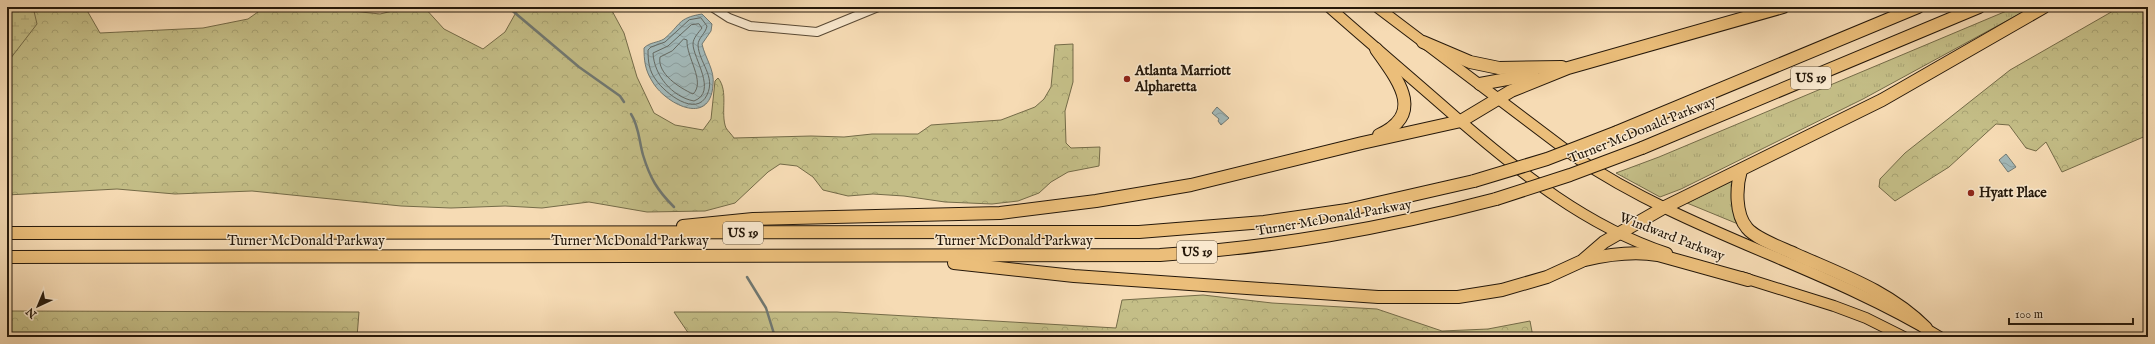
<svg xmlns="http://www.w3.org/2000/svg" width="2155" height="344" font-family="'IM FELL English',serif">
  <defs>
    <pattern id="grass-tufts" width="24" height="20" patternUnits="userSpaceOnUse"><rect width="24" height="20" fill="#c4be87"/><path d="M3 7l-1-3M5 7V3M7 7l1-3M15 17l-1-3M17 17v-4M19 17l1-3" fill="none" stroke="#a8a373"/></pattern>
    <pattern id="forest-crowns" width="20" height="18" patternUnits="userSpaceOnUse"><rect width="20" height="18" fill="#c4be87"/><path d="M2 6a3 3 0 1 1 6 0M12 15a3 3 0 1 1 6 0" fill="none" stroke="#a8a373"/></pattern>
    <pattern id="wetland-marsh" width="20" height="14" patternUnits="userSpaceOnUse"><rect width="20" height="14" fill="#c4be87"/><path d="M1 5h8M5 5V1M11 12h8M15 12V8" fill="none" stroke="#a8a373"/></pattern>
    <pattern id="water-waves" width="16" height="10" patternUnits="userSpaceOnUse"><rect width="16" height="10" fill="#a2b8b8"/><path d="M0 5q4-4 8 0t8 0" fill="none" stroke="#8b9d9d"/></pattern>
  </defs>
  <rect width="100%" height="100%" fill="#f6dbb4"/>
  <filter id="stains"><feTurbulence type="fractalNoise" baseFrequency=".005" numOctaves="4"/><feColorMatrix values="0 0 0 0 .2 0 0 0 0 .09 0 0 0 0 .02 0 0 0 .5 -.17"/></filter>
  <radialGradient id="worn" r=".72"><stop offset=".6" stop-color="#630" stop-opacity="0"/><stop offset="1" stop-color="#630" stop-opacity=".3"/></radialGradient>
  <!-- grass -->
  <g fill="url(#grass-tufts)" stroke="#746b48">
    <path d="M2016,7H2032L1863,99L1681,189L1660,197L1616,173L1659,157Z"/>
    <path d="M1732,181L1738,224L1687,203Z"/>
  </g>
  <!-- forest -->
  <g fill="url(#forest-crowns)" stroke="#746b48">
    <path d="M7,7H85L100,33L203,28L248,19L265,7H315L322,10L352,11L380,14L409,7H424L444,29L483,49L505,32L519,7H610L624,33L637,77L654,113L675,125L703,130L711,119L715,81L718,78C729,91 720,113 726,128C728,131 732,135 734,138L811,136L844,137L872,134H918L931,125L1001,120L1035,107L1044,99L1051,87L1055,45L1073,44V82L1065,111L1066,143L1071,148L1100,147L1099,166L1068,172L1051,182L1039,193L1018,201L992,204L945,202L904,196L873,194L848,196L823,190L813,177L797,166L780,164L768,172L735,203L705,211L647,212L589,202L542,208L505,206L451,208L401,206L252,191L175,194L117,189L7,195Z"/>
    <path d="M2120,7H2148V135L2062,172L2046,142L2036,151L2026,148L2009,125L1996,124L1949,167L1895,201L1879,187L1880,179L1905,153L2010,70Z"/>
    <path d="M1203,295L1272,303L1377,309L1442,331L1488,329L1530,321L1533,337H691L674,312H837L1116,328L1122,300Z"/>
    <path d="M7,311L359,312L357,337H7Z"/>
  </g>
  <!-- wetland -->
  <path fill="url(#wetland-marsh)" stroke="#746b48" d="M7,7H33L37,24L7,63Z"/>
  <!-- water -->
  <g fill="url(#water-waves)" stroke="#707872">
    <path d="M702,14L712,24L711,31L702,44C705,58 715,70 713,85C710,128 664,103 652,81C645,70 644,60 644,48C650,42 657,43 664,39C681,25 677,18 702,14Z"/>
    <path d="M1217,107L1229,118L1221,125L1218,121L1219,119L1212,113Z"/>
    <path d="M2006,154L2016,167L2008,172L1999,160Z"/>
  </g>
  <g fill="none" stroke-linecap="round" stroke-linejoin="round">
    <!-- shore -->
    <g stroke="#646861" stroke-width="1">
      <path d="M701,18L707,26C706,33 698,38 698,45C699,63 716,76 707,95C696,118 665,93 656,80C649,71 648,61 648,50L651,47L665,42L689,20Z"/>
      <path d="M699,24L702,28C699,32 693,38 693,44C693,58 718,92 694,101C672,97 654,75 653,53L668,46L691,25Z"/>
      <path d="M684,39L687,40C686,57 706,82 693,94C680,88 657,74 660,57L672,51Z"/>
    </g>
    <!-- stream -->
    <g stroke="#707872" stroke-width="2.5">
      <path d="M508,7L579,67L620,96L624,102"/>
      <path d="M631,114C639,126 639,141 643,155C650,178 657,190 674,207"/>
      <path d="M747,277L766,308L775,337"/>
    </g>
    <defs>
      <path id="minor" d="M712,7L729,18L750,26L817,32L878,7"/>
      <g id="major">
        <path d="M1329,7C1372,45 1416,82 1459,120C1522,174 1586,226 1667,253"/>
        <path d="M1377,7L1574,156C1687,233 1824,266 1940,337"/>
        <path d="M1741,277L1834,306L1866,318L1904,337"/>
      </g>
      <g id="highway">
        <path d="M1423,42L1470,62L1499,68L1562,67"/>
        <path d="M1376,49C1396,78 1427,113 1379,135"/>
        <path d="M1480,84L1518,77L1537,79"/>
        <path d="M1617,132L1918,7"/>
        <path d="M1642,148L1979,7"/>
        <path d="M1741,170C1736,187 1735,214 1747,228C1756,239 1782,248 1795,254C1842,275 1889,291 1926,328"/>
        <path d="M683,226L753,219L1000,213L1096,201L1191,185L1362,143L1461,121L1511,91L1568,68L1783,7"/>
        <path d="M7,233L1139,232L1264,222L1347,210L1474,181"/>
        <path d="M7,257L1160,255C1277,247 1382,229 1496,199"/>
        <path d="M1585,260C1610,254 1633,251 1658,255L1748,280"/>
        <path d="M954,263L1074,276L1378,297H1458L1502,290L1547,277L1582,261L1604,242L1665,207L1882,100L2044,7"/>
      </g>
    </defs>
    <!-- minor casing -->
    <use href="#minor" stroke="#594934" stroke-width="10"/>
    <!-- major casing -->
    <use href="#major" stroke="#25180a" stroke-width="12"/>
    <!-- highway casing -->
    <use href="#highway" stroke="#25180a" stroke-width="14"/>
    <!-- minor -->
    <use href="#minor" stroke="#f9e8ce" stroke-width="8"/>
    <!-- major -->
    <use href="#major" stroke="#ebbe7a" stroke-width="10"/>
    <!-- highway -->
    <use href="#highway" stroke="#ebbe7a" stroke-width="12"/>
    <defs>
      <g id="highway-bridge">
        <path d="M1474,181L1547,159L1617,132"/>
        <path d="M1496,199L1570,175L1642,148"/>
      </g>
    </defs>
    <!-- highway-bridge casing -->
    <use href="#highway-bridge" stroke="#25180a" stroke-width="14" stroke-linecap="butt"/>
    <!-- highway-bridge -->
    <use href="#highway-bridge" stroke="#ebbe7a" stroke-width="12"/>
  </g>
  <!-- markers -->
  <g fill="#8f2418" stroke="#f9e8ce" stroke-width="1.5">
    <circle cx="1127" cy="79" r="4"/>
    <circle cx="1971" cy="193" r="4"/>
  </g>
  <g text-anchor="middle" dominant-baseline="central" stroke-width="3" stroke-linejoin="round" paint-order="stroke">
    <!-- shield labels -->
    <g fill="#f9e8ce" stroke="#655645" stroke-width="1">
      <rect x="1791" y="67" width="40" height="22" rx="3"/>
      <rect x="723" y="222" width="40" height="22" rx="3"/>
      <rect x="1177" y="241" width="40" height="22" rx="3"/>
    </g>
    <g font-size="13" font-weight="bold" fill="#25180a">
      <text x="1811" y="78">US 19</text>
      <text x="743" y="233">US 19</text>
      <text x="1197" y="252">US 19</text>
    </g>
    <!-- poi labels -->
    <g font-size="14" font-weight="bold" fill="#25180a" stroke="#f9e8ce" text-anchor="start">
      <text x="1135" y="71">Atlanta Marriott<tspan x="1135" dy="16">Alpharetta</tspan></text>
      <text x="1979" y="193">Hyatt Place</text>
    </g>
    <!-- street labels -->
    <g font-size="14" fill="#25180a" stroke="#f9e8ce">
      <text transform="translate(1642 130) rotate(-22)">Turner McDonald Parkway</text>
      <text transform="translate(1334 218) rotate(-10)">Turner McDonald Parkway</text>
      <text transform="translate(1672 237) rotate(21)">Windward Parkway</text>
      <text x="306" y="241">Turner McDonald Parkway</text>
      <text x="630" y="241">Turner McDonald Parkway</text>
      <text x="1014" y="241">Turner McDonald Parkway</text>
    </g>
  </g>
  <!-- margin -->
  <rect width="2155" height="344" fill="none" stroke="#f6dbb4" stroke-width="24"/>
  <rect x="8" y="8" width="2139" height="328" fill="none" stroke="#25180a" stroke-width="2"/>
  <rect x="12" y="12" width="2131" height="320" fill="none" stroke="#25180a"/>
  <!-- north arrow -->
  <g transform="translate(38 306) rotate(224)" stroke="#f9e8ce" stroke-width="3" paint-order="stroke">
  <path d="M0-3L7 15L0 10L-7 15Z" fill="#25180a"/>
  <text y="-6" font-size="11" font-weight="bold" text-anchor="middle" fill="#25180a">N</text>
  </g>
  <!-- scale -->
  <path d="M2009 318v6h124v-6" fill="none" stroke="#25180a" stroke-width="2"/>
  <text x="2015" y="318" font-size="12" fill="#25180a" stroke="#f9e8ce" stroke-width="3" paint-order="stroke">100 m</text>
  <rect width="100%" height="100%" filter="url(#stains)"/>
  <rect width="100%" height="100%" fill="url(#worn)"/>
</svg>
